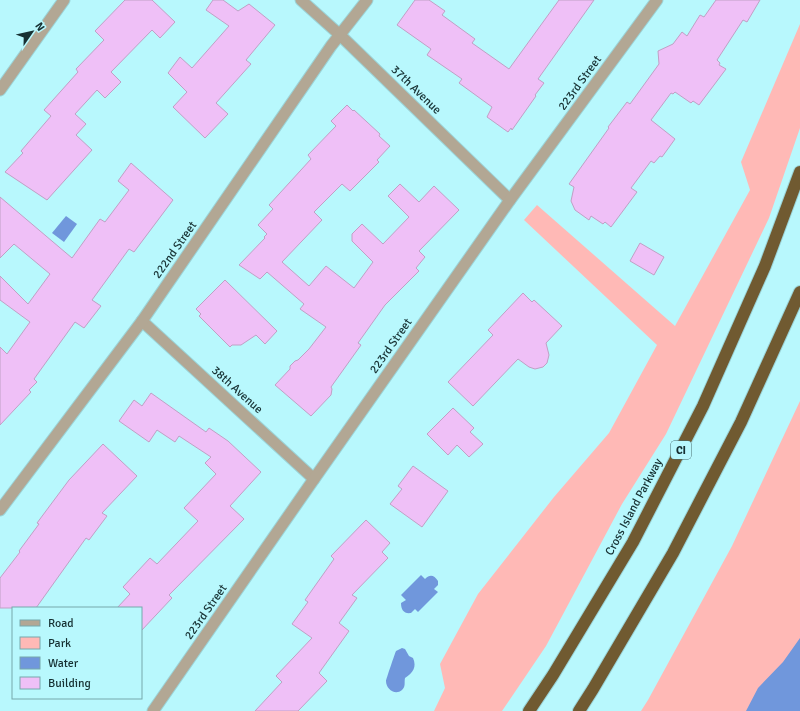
<svg xmlns="http://www.w3.org/2000/svg" width="800" height="711" font-family="Signika,sans-serif">
  <rect width="100%" height="100%" fill="#b8f8fd"/>
  <!-- green -->
  <g fill="#ffb9b6">
    <path d="M800,24V128L769,218L666,434L622,504L546,646L502,711H434L445,688L440,664L478,594L554,497L609,433L657,345L524,220L537,205L675,326L750,190L741,162Z"/>
    <path d="M800,401V711H641L648,700L732,546Z"/>
  </g>
  <!-- water -->
  <g fill="#7097dc">
    <path d="M66,216L77,224L64,242L52,233Z"/>
    <path d="M421,575L425,579C430,574 434,575 438,581V585L434,589L438,592L418,612L415,609L411,613C404,614 401,610 401,603L406,600L401,595Z"/>
    <path d="M800,638V711H746L758,688L783,662Z"/>
    <path d="M402,648L405,649L409,656L413,658C417,667 413,673 405,678C404,683 406,686 402,690C395,696 386,689 386,681C386,680 395,653 396,651Z"/>
  </g>
  <!-- building -->
  <g fill="#efc0f7" stroke="#c0a0c5">
    <path d="M125,0H152L175,22L160,38L152,30L111,72L121,82L105,98L97,90L75,114L86,124L76,135L92,150L47,200L5,172L23,153L21,151L51,116L44,110L78,72L76,69L104,40L95,31Z"/>
    <path d="M213,0H223L238,11L249,4L275,25L246,60L251,64L216,103L228,114L205,138L173,107L187,92L168,73L180,57L192,68L229,26L206,10Z"/>
    <path d="M415,0H429L445,11L442,15L475,39L472,43L509,69L559,0H594L538,79L544,83L535,95L536,96L512,130L511,128L508,132L487,117L492,107L459,83L462,79L427,55L431,49L397,25Z"/>
    <path d="M716,0H760L747,22L743,20L717,60L720,63L719,65L726,69L699,105L693,101L691,103L675,92L673,94L671,93L651,120L675,139L662,157L660,156L654,163L651,161L631,188L637,192L611,227L605,222L603,224L591,216L589,220L575,210L571,201L574,187L569,184L609,128L608,127L627,102L630,104L659,64L658,51L673,44L682,32L687,36L700,15L704,17Z"/>
    <path d="M347,105L353,111L354,110L380,134L379,136L390,146L377,160L379,162L350,191L342,184L314,212L322,220L282,262L309,286L326,266L354,288L373,262L352,241V234L362,224L383,244L409,217L388,196L400,184L419,202L434,186L459,210L419,251L425,257L416,268L419,271L385,305L358,343L361,345L331,387L332,389L331,395L311,416L275,385L290,369V366L295,361L298,360L309,349L326,327L300,309L304,304L267,272L260,279L239,265L265,238L264,237L267,234L258,225L273,209L269,205L311,159L308,155L336,126L331,121Z"/>
    <path d="M131,163L173,200L134,252L129,249L92,300L101,306L84,328L75,322L34,379L37,382L29,390L31,392L0,425V347L7,354L30,322L0,300V276L28,304L50,274L14,244L0,258V197L72,258L100,219L105,222L129,190L118,181Z"/>
    <path d="M640,243L664,257L654,275L630,261Z"/>
    <path d="M225,280L277,331L265,344L256,335L241,345H232L230,347L199,316L201,314L196,309Z"/>
    <path d="M523,293L532,302L534,300L562,326L546,343L549,355L547,363L543,367L535,369L529,367L518,359L473,406L448,382L493,335L488,330Z"/>
    <path d="M151,393L206,432L209,428L228,441L261,472L230,506L244,519L169,595L172,598L141,631V608H117L130,594L123,587L150,558L157,564L198,521L184,508L216,474L205,463L211,457L179,436L175,442L157,430L149,442L119,421L134,400L142,406Z"/>
    <path d="M453,408L474,428L470,432L483,444L469,457L457,445L448,455L427,434Z"/>
    <path d="M103,444L137,476L102,513L107,516L89,540L86,538L36,608H0V578L20,552L19,551L39,524L37,523L69,480Z"/>
    <path d="M413,466L448,491L422,527L390,504L402,489L398,486Z"/>
    <path d="M366,520L390,543L382,552L388,558L352,595L357,598L339,623L349,631L319,673L327,681L298,711H255L282,682L276,676L312,638L292,624L308,602L305,600L334,559L331,556Z"/>
  </g>
  <g fill="none" stroke-linecap="round" stroke-linejoin="round">
    <defs>
      <g id="minor">
        <path d="M301,0L340,35L510,200"/>
        <path d="M0,90L64,0"/>
        <path d="M142,321L314,479"/>
        <path d="M0,510L142,321L331,46L367,0"/>
        <path d="M153,711L314,479L510,200L657,0"/>
      </g>
      <g id="motorway">
        <path d="M529,711L553,675L633,542L703,406L765,266L800,172"/>
        <path d="M579,711L593,689L673,553L741,422L800,292"/>
      </g>
    </defs>
    <!-- minor casing -->
    <use href="#minor" stroke="#9bd4d8" stroke-width="13"/>
    <!-- motorway casing -->
    <use href="#motorway" stroke="#9bd4d8" stroke-width="14"/>
    <!-- minor -->
    <use href="#minor" stroke="#b2a794" stroke-width="11"/>
    <!-- motorway -->
    <use href="#motorway" stroke="#705a31" stroke-width="12"/>
  </g>
  <g text-anchor="middle" dominant-baseline="central" stroke-width="3.5" stroke-linejoin="round" paint-order="stroke">
    <!-- shield labels -->
    <rect fill="#b8f8fd" stroke="#476c6f" stroke-width="1" x="671" y="441" width="20" height="18" rx="3"/>
    <g font-size="11" font-weight="bold" fill="#163032">
      <text x="681" y="450">CI</text>
    </g>
    <!-- street labels -->
    <g font-size="12" fill="#163032" stroke="#b8f8fd">
      <text transform="translate(580 83) rotate(-54)">223rd Street</text>
      <text transform="translate(416 90) rotate(44)">37th Avenue</text>
      <text transform="translate(175 250) rotate(-55)">222nd Street</text>
      <text transform="translate(391 346) rotate(-55)">223rd Street</text>
      <text transform="translate(237 390) rotate(42)">38th Avenue</text>
      <text transform="translate(634 507) rotate(-62)">Cross Island Parkway</text>
      <text transform="translate(206 612) rotate(-55)">223rd Street</text>
    </g>
  </g>
  <!-- legend -->
  <rect x="12" y="607" width="130" height="92" fill="#b8f8fd" stroke="#77a8ac"/>
  <rect x="20" y="620" width="20" height="6" fill="#b2a794" stroke="#77a8ac"/>
  <text x="48" y="627" font-size="12" fill="#163032">Road</text>
  <rect x="20" y="637" width="20" height="12" fill="#ffb9b6" stroke="#77a8ac"/>
  <text x="48" y="647" font-size="12" fill="#163032">Park</text>
  <rect x="20" y="657" width="20" height="12" fill="#7097dc" stroke="#77a8ac"/>
  <text x="48" y="667" font-size="12" fill="#163032">Water</text>
  <rect x="20" y="677" width="20" height="12" fill="#efc0f7" stroke="#77a8ac"/>
  <text x="48" y="687" font-size="12" fill="#163032">Building</text>
  <!-- north arrow -->
  <g transform="translate(32 32) rotate(56)" stroke="#b8f8fd" stroke-width="3" paint-order="stroke">
  <path d="M0-3L7 15L0 10L-7 15Z" fill="#163032"/>
  <text y="-6" font-size="11" font-weight="bold" text-anchor="middle" fill="#163032">N</text>
  </g>
</svg>
